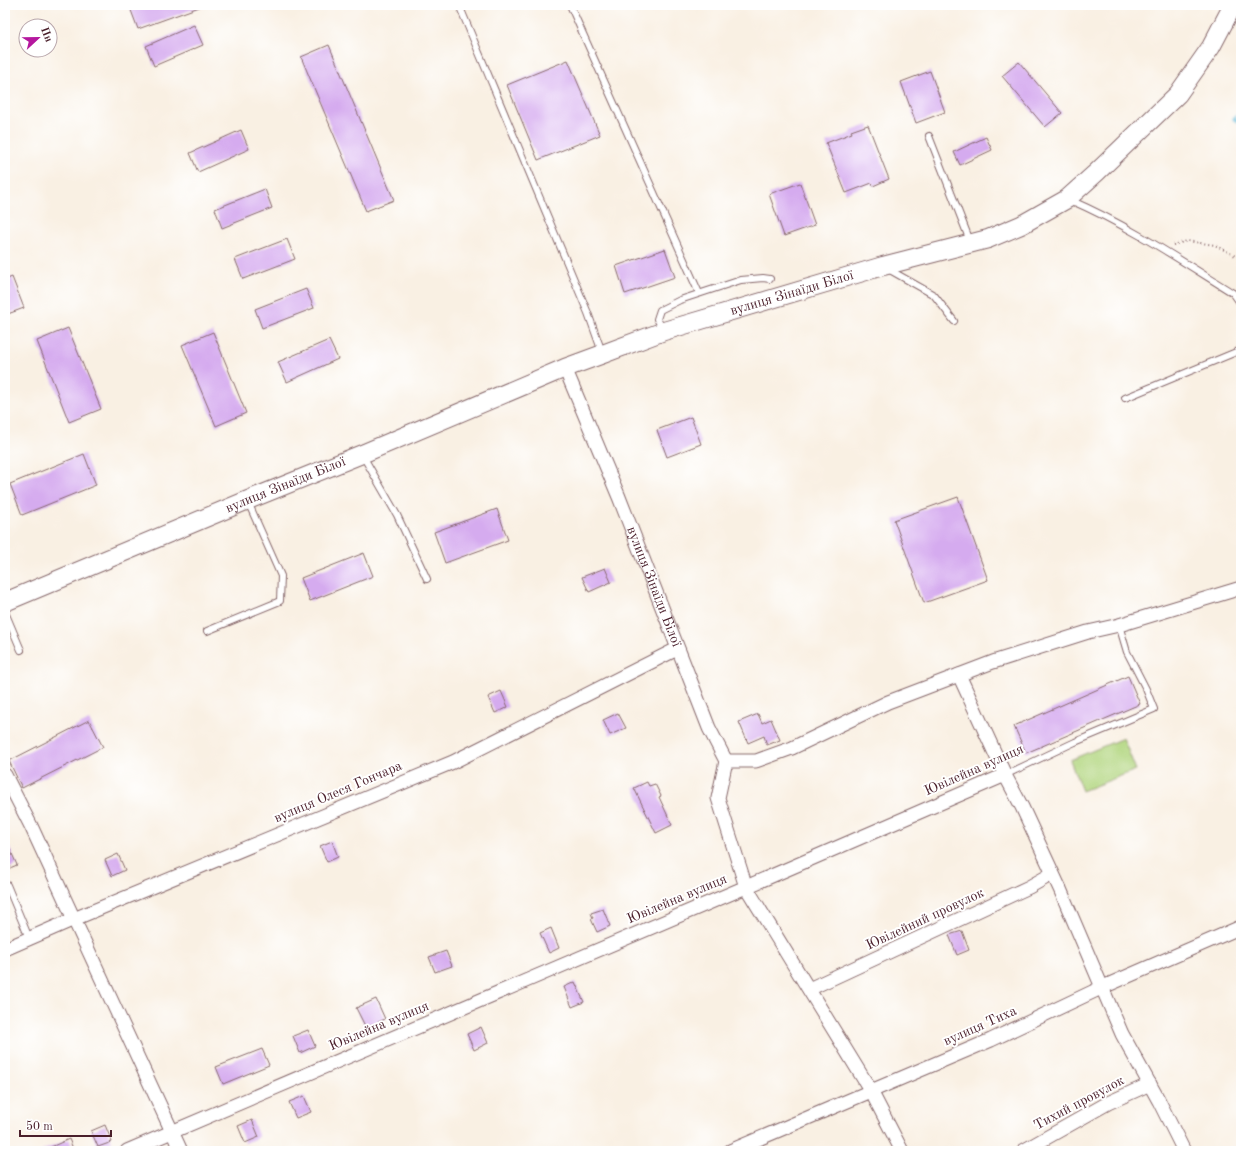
<svg xmlns="http://www.w3.org/2000/svg" width="1246" height="1156" font-family="'Old Standard TT',serif">
  <rect width="100%" height="100%" fill="#fff"/>
  <filter id="ink" filterUnits="userSpaceOnUse"><feTurbulence type="fractalNoise" baseFrequency=".025" numOctaves="2"/><feDisplacementMap in="SourceGraphic" scale="8" xChannelSelector="R" yChannelSelector="G"/><feConvolveMatrix kernelMatrix="1 2 1 2 8 2 1 2 1" color-interpolation-filters="sRGB"/></filter>
  <filter id="wash" filterUnits="userSpaceOnUse"><feTurbulence type="fractalNoise" baseFrequency=".012" numOctaves="4" result="noise"/><feDisplacementMap in="SourceGraphic" scale="16" xChannelSelector="R" yChannelSelector="G"/><feGaussianBlur stdDeviation="0.9" result="paint"/><feColorMatrix in="noise" values="0 0 0 0 0 0 0 0 0 0 0 0 0 0 0 0 0 1.4 0 .05"/><feComposite in="paint" operator="in"/></filter>
  <g filter="url(#wash)">
    <rect width="100%" height="100%" fill="#f9f0e3"/>
    <!-- grass -->
    <path fill="#b1d57e" stroke="#7e7a54" d="M1123,738L1136,770L1082,791L1070,760Z"/>
    <g fill="none" stroke-linecap="round" stroke-linejoin="round">
      <!-- stream -->
      <path stroke="#54b5d3" stroke-width="3.5" d="M1235,117L1234,119L1241,123"/>
    </g>
    <g id="blocks">
      <!-- building -->
      <g fill="#d5abef">
        <path d="M129,5H201L202,6L138,29Z"/>
        <path d="M194,25L203,45L154,66L146,46Z"/>
        <path d="M329,45L394,200L366,211L301,57Z"/>
        <path d="M568,60L600,135L538,160L507,85Z"/>
        <path d="M1019,62L1062,113L1045,127L1002,76Z"/>
        <path d="M930,71L945,112L916,123L901,82Z"/>
        <path d="M868,125L889,179L873,186L872,183L846,193L826,143L852,133L851,131Z"/>
        <path d="M241,130L249,149L198,172L190,153Z"/>
        <path d="M986,137L992,150L960,165L954,152Z"/>
        <path d="M800,183L815,225L784,236L769,194Z"/>
        <path d="M265,189L272,208L222,228L215,209Z"/>
        <path d="M287,239L295,259L243,279L235,259Z"/>
        <path d="M665,249L675,277L625,294L616,266Z"/>
        <path d="M12,277L24,308L5,315V280Z"/>
        <path d="M306,289L314,308L262,328L255,309Z"/>
        <path d="M68,328L101,409L69,422L37,341Z"/>
        <path d="M213,332L246,413L216,426L182,345Z"/>
        <path d="M329,340L338,359L287,382L278,362Z"/>
        <path d="M691,417L701,444L667,457L657,430Z"/>
        <path d="M84,454L96,485L22,515L10,484Z"/>
        <path d="M958,497L988,580L924,603L894,520Z"/>
        <path d="M497,509L508,540L445,563L434,532Z"/>
        <path d="M364,553L373,576L310,601L301,578Z"/>
        <path d="M605,568L611,582L589,592L582,577Z"/>
        <path d="M1128,676L1140,704L1026,753L1014,726Z"/>
        <path d="M501,691L508,707L495,713L488,697Z"/>
        <path d="M618,713L626,728L610,735L603,720Z"/>
        <path d="M758,714L762,723L771,719L780,740L767,745L764,736L748,743L739,722Z"/>
        <path d="M89,720L103,747L22,788L9,761Z"/>
        <path d="M647,782L649,786L655,784L661,796L659,797L672,825L656,833L634,788Z"/>
        <path d="M5,838L17,865L5,870Z"/>
        <path d="M332,841L338,857L327,862L320,846Z"/>
        <path d="M118,854L125,870L112,876L105,860Z"/>
        <path d="M603,909L610,926L597,932L591,919L593,918L591,913Z"/>
        <path d="M551,928L559,948L549,953L540,933Z"/>
        <path d="M962,931L969,950L957,955L949,935Z"/>
        <path d="M446,951L452,966L435,972L429,957Z"/>
        <path d="M575,982L584,1002L572,1007L564,987Z"/>
        <path d="M376,999L385,1019L366,1028L356,1008Z"/>
        <path d="M481,1027L488,1043L474,1050L467,1034Z"/>
        <path d="M308,1030L315,1046L300,1053L293,1036Z"/>
        <path d="M262,1049L269,1065L223,1084L216,1067Z"/>
        <path d="M304,1096L311,1112L296,1118L289,1102Z"/>
        <path d="M252,1120L259,1137L245,1143L238,1126Z"/>
        <path d="M105,1125L112,1142L98,1147L91,1131Z"/>
        <path d="M69,1139L74,1151H42Z"/>
      </g>
    </g>
  </g>
  <g filter="url(#ink)">
    <use href="#blocks" fill-opacity="0" stroke="#87686b" stroke-width="1"/>
    <g fill="none" stroke-linecap="round" stroke-linejoin="round">
      <defs>
        <g id="lane">
          <path d="M459,5L588,313L602,352"/>
          <path d="M570,5L699,293"/>
          <path d="M929,136L970,241"/>
          <path d="M1070,200C1128,225 1180,260 1233,293L1241,304"/>
          <path d="M888,269L934,295L954,321"/>
          <path d="M663,329L657,319L660,310L680,300L741,280L763,278L770,279"/>
          <path d="M1125,398L1241,350"/>
          <path d="M363,456L397,515L427,579"/>
          <path d="M5,612L21,650"/>
          <path d="M207,631L280,601L281,576L248,502"/>
          <path d="M1005,775L1075,742L1154,709L1146,689L1127,652L1119,625"/>
          <path d="M7,885L29,938"/>
        </g>
        <g id="street">
          <path id="s1" d="M565,368L619,497L709,728L726,761"/>
          <path d="M959,675L1005,775L1022,807L1060,889L1122,1034L1159,1101L1184,1151"/>
          <path d="M726,761H756L792,748L888,702L993,662L1088,632L1119,625L1241,588"/>
          <path d="M726,761L718,798L746,887L871,1091L902,1151"/>
          <path d="M5,775L31,826L181,1151"/>
          <path d="M5,949L74,919L453,762L677,649"/>
          <path d="M809,989L1029,887L1052,874"/>
          <path d="M127,1151L746,887L1005,775"/>
          <path d="M730,1151L991,1040L1103,987L1241,927"/>
          <path d="M1023,1151L1108,1103L1150,1084"/>
        </g>
        <g id="secondary">
          <path id="s2" d="M5,602L248,500L362,454L565,368L603,354L664,331L883,266L988,239L1021,225L1067,199L1097,172L1178,94L1211,47L1233,5"/>
        </g>
      </defs>
      <!-- lane casing -->
      <use href="#lane" stroke="#87686b" stroke-width="8"/>
      <!-- street casing -->
      <use href="#street" stroke="#87686b" stroke-width="15"/>
      <!-- secondary casing -->
      <use href="#secondary" stroke="#87686b" stroke-width="20"/>
      <!-- path -->
      <path stroke="#87686b" stroke-width="2" stroke-dasharray="1 3" stroke-linecap="butt" d="M1173,245L1187,241L1215,245L1241,259"/>
      <!-- lane -->
      <use href="#lane" stroke="#fff" stroke-width="6"/>
      <!-- street -->
      <use href="#street" stroke="#fff" stroke-width="13"/>
      <!-- secondary -->
      <use href="#secondary" stroke="#fff" stroke-width="18"/>
    </g>
  </g>
  <g text-anchor="middle" dominant-baseline="central" stroke-width="4" stroke-linejoin="round" paint-order="stroke">
    <!-- street labels -->
    <g font-size="14" fill="#4a1f2b" stroke="#fff">
      <text stroke="none"><textPath href="#s2" startOffset="846">вулиця Зінаїди Білої</textPath></text>
      <text stroke="none"><textPath href="#s2" startOffset="304">вулиця Зінаїди Білої</textPath></text>
      <text stroke="none"><textPath href="#s1" startOffset="236">вулиця Зінаїди Білої</textPath></text>
      <text transform="translate(974 770) rotate(-24)">Ювілейна вулиця</text>
      <text transform="translate(338 792) rotate(-23)">вулиця Олеся Гончара</text>
      <text transform="translate(677 899) rotate(-23)">Ювілейна вулиця</text>
      <text transform="translate(925 919) rotate(-25)">Ювілейний провулок</text>
      <text transform="translate(379 1026) rotate(-23)">Ювілейна вулиця</text>
      <text transform="translate(980 1026) rotate(-24)">вулиця Тиха</text>
      <text transform="translate(1079 1103) rotate(-28)">Тихий провулок</text>
    </g>
  </g>
  <!-- margin -->
  <rect width="1246" height="1156" fill="none" stroke="#fff" stroke-width="20"/>
  <!-- north arrow -->
  <g transform="translate(38 38) rotate(68)"><circle r="19" fill="#ffffff" stroke="#b7a5aa"/>
  <path d="M0-3L7 15L0 10L-7 15Z" fill="#b5179e"/>
  <text y="-6" font-size="11" font-weight="bold" text-anchor="middle" fill="#4a1f2b">Пн</text>
  </g>
  <!-- scale -->
  <path d="M20 1130v6h91v-6" fill="none" stroke="#4a1f2b" stroke-width="2"/>
  <text x="26" y="1130" font-size="12" fill="#4a1f2b" stroke="#ffffff" stroke-width="3" paint-order="stroke">50 m</text>
</svg>
